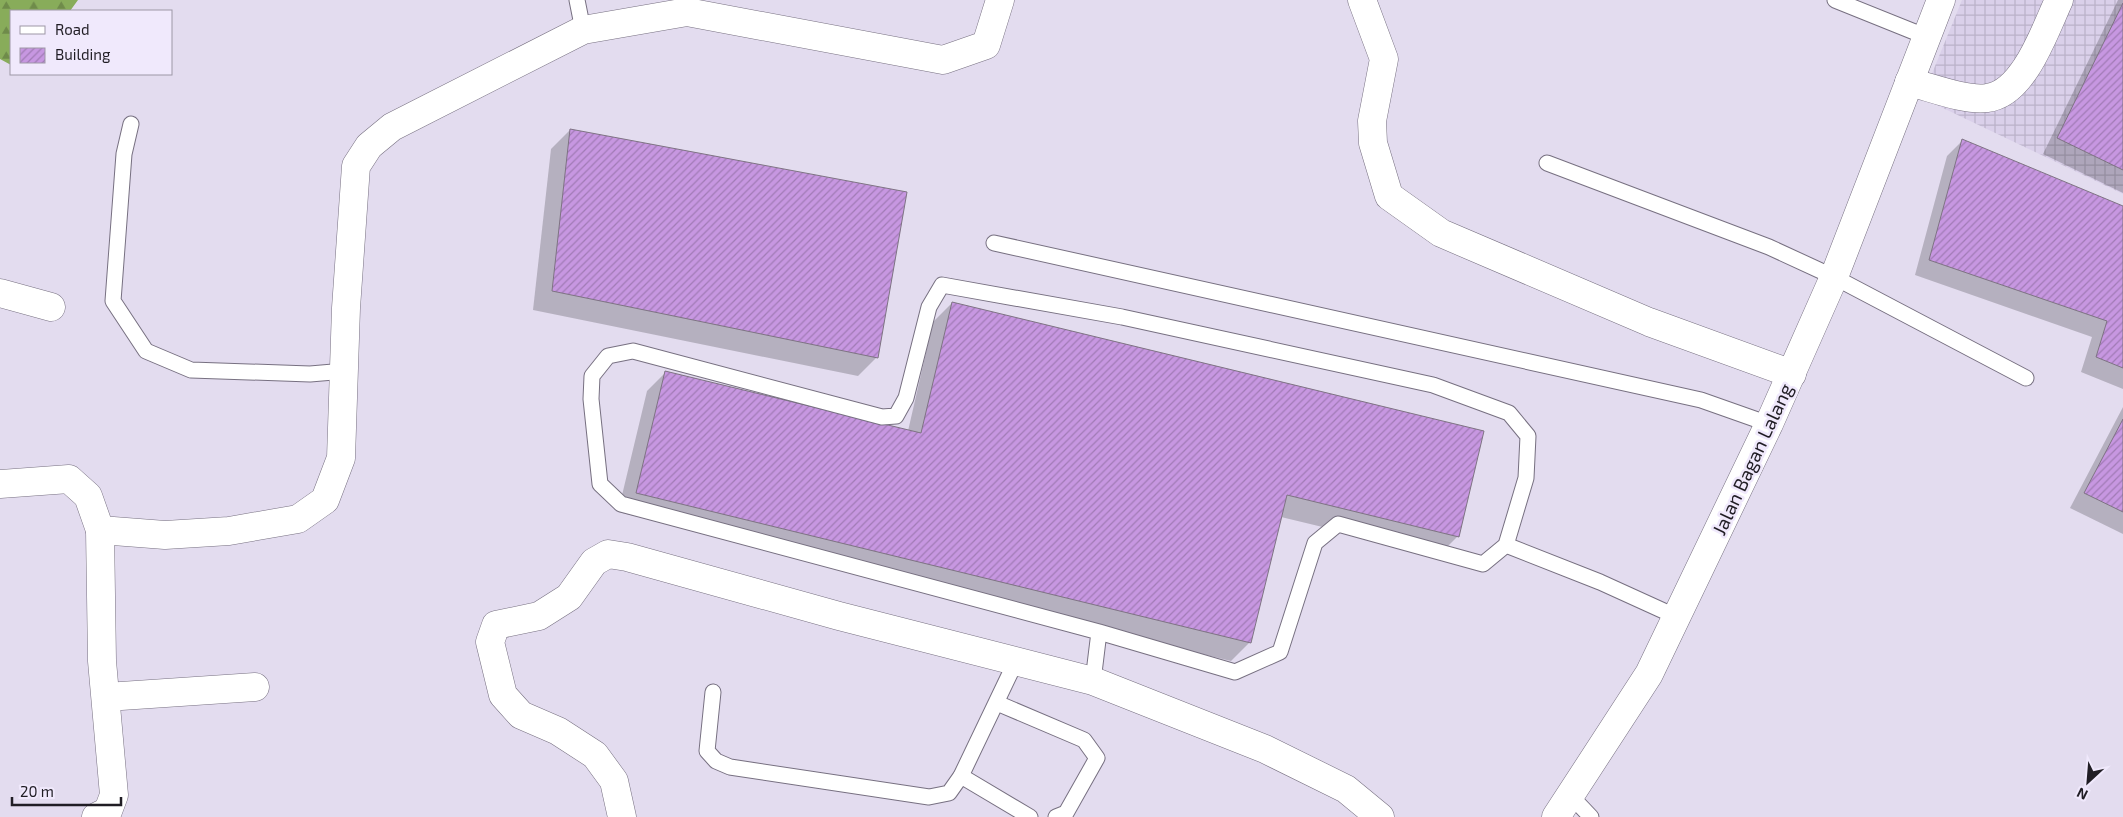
<svg xmlns="http://www.w3.org/2000/svg" width="2123" height="817" font-family="'Exo 2',sans-serif">
  <defs>
    <pattern id="industrial-grid" width="8" height="8" patternUnits="userSpaceOnUse" patternTransform="scale(1.25)"><rect width="8" height="8" fill="#dad0ea"/><path d="M0 4h8M4 0v8" fill="none" stroke="#bbb2c9"/></pattern>
    <pattern id="forest-firs" width="22" height="20" patternUnits="userSpaceOnUse" patternTransform="scale(1.25)"><rect width="22" height="20" fill="#88ac5a"/><path d="M5 1l3.5 6h-7zM16 11l3.5 6h-7z" fill="#6f8b4a"/></pattern>
    <pattern id="building-hatch" width="6" height="6" patternUnits="userSpaceOnUse" patternTransform="scale(1.25)"><rect width="6" height="6" fill="#c797e1"/><path d="M-1 1l2-2M0 6l6-6M5 7l2-2" fill="none" stroke="#a17bb6"/></pattern>
  </defs>
  <rect width="100%" height="100%" fill="#e3dcef"/>
  <!-- industrial -->
  <path fill="url(#industrial-grid)" d="M1962,0H2123V194L1922,98Z"/>
  <!-- forest -->
  <path fill="url(#forest-firs)" d="M0,0H78L70,11H11V65L0,59Z"/>
  <!-- shadow -->
  <g fill="#0003">
    <path d="M2118,0H2123V193L2043,154Z"/>
    <path d="M570,130L877,357L858,376L533,310L551,149Z"/>
    <path d="M1962,141L2123,207V389L2081,372L2092,337L1915,275L1947,156Z"/>
    <path d="M952,303L1458,536L1439,555L1281,517L1250,642L1231,661L618,512L647,391L666,372L908,431L933,322Z"/>
    <path d="M2123,407V534L2070,508Z"/>
  </g>
  <!-- building -->
  <g fill="url(#building-hatch)" stroke="#7e7383">
    <path d="M2123,3V170L2057,138Z"/>
    <path d="M570,129L907,192L878,358L552,291Z"/>
    <path d="M1962,139L2123,206V368L2096,357L2107,321L1929,260Z"/>
    <path d="M952,302L1484,431L1459,537L1287,495L1251,643L636,493L665,371L921,433Z"/>
    <path d="M2123,419V512L2084,493Z"/>
  </g>
  <g fill="none" stroke-linecap="round" stroke-linejoin="round">
    <defs>
      <g id="service">
        <path d="M577,0L583,30"/>
        <path d="M1835,0L1927,37"/>
        <path d="M131,124L124,154L113,301L146,351L191,370L310,374L345,371"/>
        <path d="M1547,163L1769,247L1834,277L2026,378"/>
        <path d="M994,243L1701,400L1769,424"/>
        <path d="M1506,545L1600,582L1677,617"/>
        <path d="M1093,681L1099,632L621,504L600,484L591,399L592,376L608,356L633,351L882,417L896,416L906,398L929,307L942,285L1122,317L1433,385L1509,413L1528,436L1526,478L1506,545L1483,564L1338,524L1315,543L1280,652L1235,672L1099,632"/>
        <path d="M713,692L707,751L716,761L730,767L929,797L949,793L961,776L1016,661"/>
        <path d="M997,703L1084,740L1097,758L1066,813L1056,817"/>
        <path d="M961,776L1030,817"/>
        <path d="M1571,796L1591,817"/>
      </g>
      <g id="minor">
        <path d="M1362,0L1384,59L1372,121L1373,143L1389,196L1441,233L1649,322L1792,374"/>
        <path d="M1909,82C1930,87 1965,101 1987,98C2024,94 2045,30 2059,0"/>
        <path d="M0,293L51,307"/>
        <path d="M0,484L69,479L88,496L100,530L102,661L114,795L108,811L96,817"/>
        <path d="M100,530L165,535L229,531L298,519L325,500L341,458L346,308L356,166L369,146L392,127L583,30L687,12L943,60L986,45L1000,0"/>
        <path d="M106,697L255,687"/>
        <path d="M622,817L614,781L595,755L558,731L521,715L503,695L490,642L496,625L539,616L569,597L594,562L608,554L627,557L839,616L1093,681L1265,749L1346,789L1380,817"/>
      </g>
      <path id="secondary" d="M1556,817L1649,674L1769,424L1834,277L1941,0"/>
    </defs>
    <!-- service casing -->
    <use href="#service" stroke="#777081" stroke-width="17"/>
    <!-- minor casing -->
    <use href="#minor" stroke="#777081" stroke-width="29"/>
    <!-- secondary casing -->
    <use href="#secondary" stroke="#777081" stroke-width="29"/>
    <!-- service -->
    <use href="#service" stroke="#fff" stroke-width="15"/>
    <!-- minor -->
    <use href="#minor" stroke="#fff" stroke-width="28"/>
    <!-- secondary -->
    <use href="#secondary" stroke="#fff" stroke-width="28"/>
  </g>
  <g text-anchor="middle" dominant-baseline="central" stroke-width="5" stroke-linejoin="round" paint-order="stroke">
    <!-- street labels -->
    <g font-size="19" fill="#201d24" stroke="#f0e9fc">
      <text transform="translate(1752 459) rotate(-65)">Jalan Bagan Lalang</text>
    </g>
  </g>
  <!-- legend -->
  <rect x="10" y="10" width="162" height="65" fill="#f0e9fc" stroke="#9d97a6"/>
  <rect x="20" y="26" width="25" height="8" fill="#ffffff" stroke="#9d97a6"/>
  <text x="55" y="35" font-size="15" fill="#201d24">Road</text>
  <rect x="20" y="48" width="25" height="15" fill="url(#building-hatch)" stroke="#9d97a6"/>
  <text x="55" y="60" font-size="15" fill="#201d24">Building</text>
  <!-- north arrow -->
  <g transform="translate(2088 782) rotate(206)" stroke="#f0e9fc" stroke-width="4" paint-order="stroke">
  <path d="M0-4L9 19L0 12L-9 19Z" fill="#201d24"/>
  <text y="-8" font-size="14" font-weight="bold" text-anchor="middle" fill="#201d24">N</text>
  </g>
  <!-- scale -->
  <path d="M12 797v8h109v-8" fill="none" stroke="#201d24" stroke-width="2.5"/>
  <text x="20" y="797" font-size="15" fill="#201d24" stroke="#f0e9fc" stroke-width="4" paint-order="stroke">20 m</text>
</svg>
